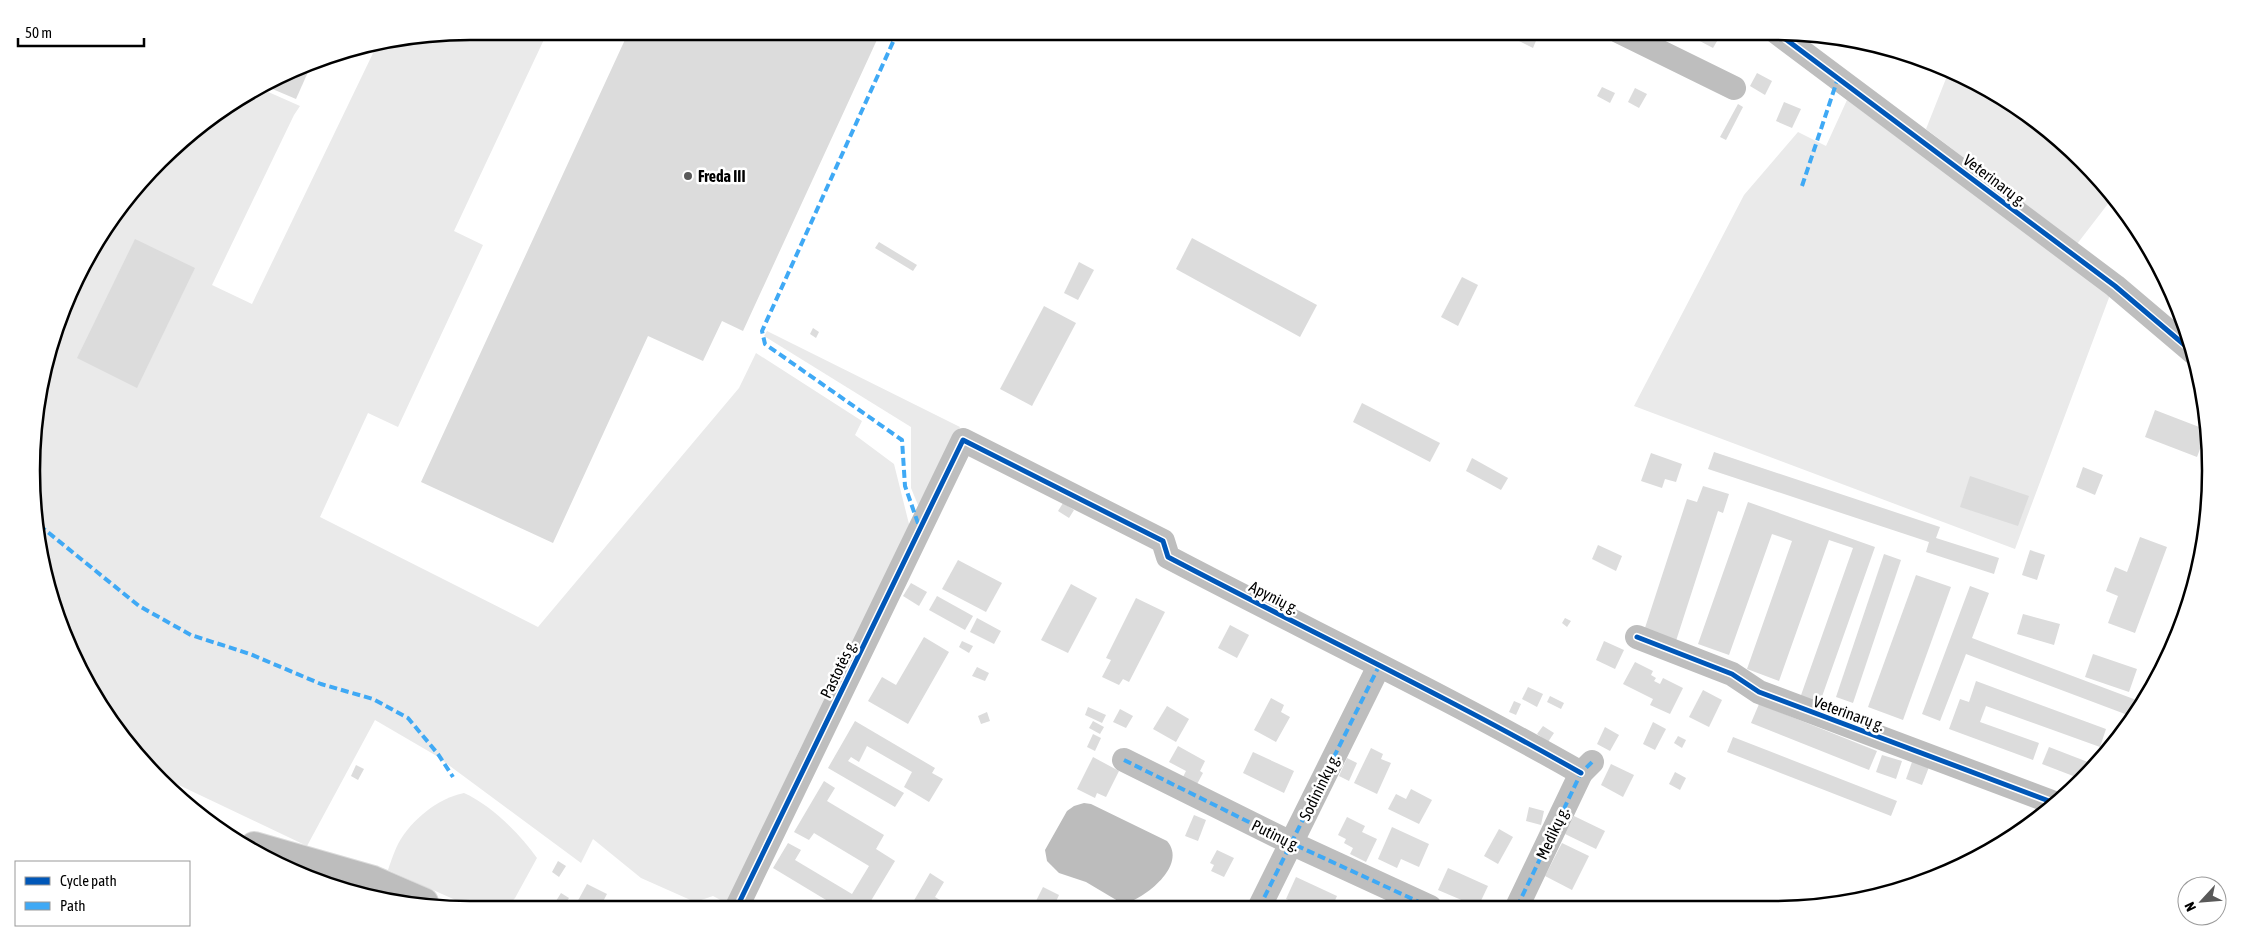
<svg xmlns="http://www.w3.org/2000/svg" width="2242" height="941" font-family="'Asap Condensed',sans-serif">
  <rect width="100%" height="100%" fill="#fff"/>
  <!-- green -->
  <g fill="#eaeaea">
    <path d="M471,31H548L454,231L483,245L398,427L368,413L320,517L538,627L739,388L756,353L862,421L855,435L894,464L909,524L908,536L800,749L728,904L713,896L695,902L641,878L593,839L581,863L435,755L375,720L307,846L164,778L105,714L65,638L40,556L35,413L54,330L90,251L181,140L257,87L300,106L294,115L212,285L252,304L376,47Z"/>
    <path d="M1949,71L1991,90L2061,140L2114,196L2077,244L1926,129Z"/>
    <path d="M1847,100L2110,295L2015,549L1634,406L1744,195L1798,132L1826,146Z"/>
    <path d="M767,331L960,427L920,510L911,488V427L764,336Z"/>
    <path d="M464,793C491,805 520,834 537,858L515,898L504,910H478L388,870C391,861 394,852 398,844C411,820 438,798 464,793Z"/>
  </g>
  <!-- water -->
  <path fill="#bcbcbc" d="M1084,803L1091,804L1167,841C1188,865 1145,899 1123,904L1086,882L1059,873L1047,861L1045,850L1067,811L1074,806Z"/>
  <!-- building -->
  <g fill="#dcdcdc">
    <path d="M629,31H881L743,331L722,321L703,361L648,336L553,543L421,482Z"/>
    <path d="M1516,31H1540L1533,48L1513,38Z"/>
    <path d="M1701,31H1712L1720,36L1713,48L1696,39Z"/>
    <path d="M312,63L296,99L263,85Z"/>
    <path d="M1757,73L1772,81L1765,95L1750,86Z"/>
    <path d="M1602,87L1615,93L1610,103L1597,96Z"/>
    <path d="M1635,88L1647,94L1639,108L1628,102Z"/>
    <path d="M1784,102L1801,109L1792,128L1776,121Z"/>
    <path d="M1738,104L1743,107L1726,140L1720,137Z"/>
    <path d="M1192,238L1317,305L1300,337L1176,269Z"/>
    <path d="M135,239L195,268L137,388L77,358Z"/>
    <path d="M879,242L917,265L913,271L875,248Z"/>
    <path d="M1079,262L1094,270L1078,300L1064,293Z"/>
    <path d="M1462,277L1478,285L1458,326L1441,317Z"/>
    <path d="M1044,306L1076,323L1032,406L1000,389Z"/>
    <path d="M813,328L819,332L816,338L810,334Z"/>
    <path d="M1362,403L1440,443L1430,462L1353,422Z"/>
    <path d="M2155,410L2207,430L2197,457L2145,437Z"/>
    <path d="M1714,452L1940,527L1936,538L1999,558L1994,574L1926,552L1929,542L1708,469Z"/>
    <path d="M1651,453L1682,464L1676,482L1665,479L1662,488L1641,481Z"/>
    <path d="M1472,458L1508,478L1501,490L1466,471Z"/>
    <path d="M2083,467L2103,475L2095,495L2076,487Z"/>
    <path d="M1970,476L2029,496L2018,526L1960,507Z"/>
    <path d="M1703,486L1729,494L1723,513L1718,511L1675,644L1643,634L1687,499L1697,502Z"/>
    <path d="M1748,502L1875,547L1819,705L1800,698L1853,548L1829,540L1779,681L1747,669L1792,541L1772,534L1729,655L1698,644Z"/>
    <path d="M1063,503L1074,510L1069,518L1058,511Z"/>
    <path d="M2140,537L2167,547L2135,633L2108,623L2118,596L2106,591L2115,567L2127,572Z"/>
    <path d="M1598,545L1622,556L1616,571L1592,559Z"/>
    <path d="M2030,550L2045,555L2037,580L2022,575Z"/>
    <path d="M1884,554L1901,560L1853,703L1836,697Z"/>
    <path d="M958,560L1002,583L986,612L942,589Z"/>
    <path d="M1916,575L1951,587L1903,720L1868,707Z"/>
    <path d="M911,583L927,592L919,606L903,596Z"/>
    <path d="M1071,584L1097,598L1068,653L1041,640Z"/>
    <path d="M1970,586L1989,593L1972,638L2139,701L2133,717L1966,654L1940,721L1922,714Z"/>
    <path d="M937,596L973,616L965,630L929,610Z"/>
    <path d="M1136,598L1165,612L1129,682L1123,679L1119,685L1102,677L1111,660L1106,658Z"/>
    <path d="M2023,614L2060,624L2054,645L2017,634Z"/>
    <path d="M977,618L1001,631L994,644L970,632Z"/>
    <path d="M1565,618L1571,621L1567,627L1562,623Z"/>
    <path d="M1230,625L1249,635L1237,658L1218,648Z"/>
    <path d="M924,637L949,652L908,724L868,701L882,677L896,685Z"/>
    <path d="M962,641L973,646L969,653L959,647Z"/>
    <path d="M1604,641L1624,650L1615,669L1596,660Z"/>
    <path d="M2093,654L2137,669L2129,692L2085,677Z"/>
    <path d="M1635,662L1653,671L1651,675L1656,678L1654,681L1660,684L1663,678L1683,688L1670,714L1650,705L1653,699L1623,684Z"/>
    <path d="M977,667L989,673L985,681L972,676Z"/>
    <path d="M2151,676L2155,677L2145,699L2143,698Z"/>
    <path d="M1976,681L2106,729L2100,747L1986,706L1980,722L2039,743L2033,760L1949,729L1960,699L1969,702Z"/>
    <path d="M1528,687L1543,694L1537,707L1522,699Z"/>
    <path d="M1703,690L1722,700L1709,727L1689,717Z"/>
    <path d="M1550,696L1564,703L1561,709L1547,702Z"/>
    <path d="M1271,698L1284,705L1281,712L1290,717L1276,742L1254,730Z"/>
    <path d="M1514,701L1521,704L1516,715L1509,712Z"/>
    <path d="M1759,704L1877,751L1869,770L1751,723Z"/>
    <path d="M1167,706L1189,719L1176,742L1153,729Z"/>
    <path d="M1088,707L1106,715L1102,723L1085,715Z"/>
    <path d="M1120,709L1133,716L1126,728L1113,722Z"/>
    <path d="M987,712L990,721L981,724L978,716Z"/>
    <path d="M855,721L935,768L932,773L943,779L929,802L904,787L912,772L867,746L859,762L851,757L848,761L904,793L895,807L828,768Z"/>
    <path d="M1093,721L1104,727L1100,734L1089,728Z"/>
    <path d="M1653,722L1666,729L1655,750L1643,744Z"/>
    <path d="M1543,726L1554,733L1548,742L1537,734Z"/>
    <path d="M1605,727L1619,735L1610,751L1597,744Z"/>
    <path d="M1093,734L1101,738L1095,751L1087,747Z"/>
    <path d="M1678,736L1686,740L1682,748L1674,743Z"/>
    <path d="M1733,737L1897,801L1891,816L1727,752Z"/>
    <path d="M1178,746L1205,761L1200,771L1203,773L1196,786L1182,779L1186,771L1169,762Z"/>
    <path d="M2049,747L2093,764L2081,779L2042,764Z"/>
    <path d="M1371,748L1383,754L1381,759L1391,763L1377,794L1354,783Z"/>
    <path d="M1253,752L1294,771L1284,793L1243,773Z"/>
    <path d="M1882,755L1902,761L1896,779L1876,772Z"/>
    <path d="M1093,757L1119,771L1106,797L1097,793L1095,798L1077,789Z"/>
    <path d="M1347,758L1357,763L1349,781L1339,776Z"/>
    <path d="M1912,762L1929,767L1922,785L1906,779Z"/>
    <path d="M1611,764L1634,775L1623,797L1601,785Z"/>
    <path d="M356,765L364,769L358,780L351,776Z"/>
    <path d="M1675,772L1686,778L1680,790L1669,784Z"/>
    <path d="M824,781L835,788L827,801L884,835L876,849L895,861L866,909H841L773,868L788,843L801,850L795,860L852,894L869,866L814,833L809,840L794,832Z"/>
    <path d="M1411,789L1432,800L1419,824L1388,809L1396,794L1406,799Z"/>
    <path d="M1529,807L1544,811L1541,825L1526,821Z"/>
    <path d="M1194,815L1206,820L1198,841L1185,836Z"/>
    <path d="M1574,816L1605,831L1596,849L1565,834Z"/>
    <path d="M1347,817L1365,826L1362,832L1377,839L1366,862L1350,854L1353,848L1344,843L1346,839L1338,835Z"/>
    <path d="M1392,827L1429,844L1419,867L1401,859L1397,868L1378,859Z"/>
    <path d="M1499,829L1513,837L1498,864L1484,856Z"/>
    <path d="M1562,843L1589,856L1572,890L1545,876Z"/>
    <path d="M1217,850L1234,858L1224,877L1211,871L1214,865L1210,863Z"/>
    <path d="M558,861L566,866L559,877L552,872Z"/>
    <path d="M1448,868L1488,886L1478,907L1438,890Z"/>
    <path d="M930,873L944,882L935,897L954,908L909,909Z"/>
    <path d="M1296,877L1337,896L1332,907H1304L1286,899Z"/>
    <path d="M587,884L607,894L599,909H580L575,906Z"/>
    <path d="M1043,887L1059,895L1053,908H1040L1034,905Z"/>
    <path d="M561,893L569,898L564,905L556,901Z"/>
  </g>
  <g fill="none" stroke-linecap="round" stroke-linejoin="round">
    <defs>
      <path id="highway" d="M254,846L373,880L424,902"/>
    </defs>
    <!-- highway casing -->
    <use href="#highway" stroke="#dbdbdb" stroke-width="30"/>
    <!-- minor -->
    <g stroke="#bebebe" stroke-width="24">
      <path d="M1618,31L1734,88"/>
      <path d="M1776,32L2115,286L2194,353"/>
      <path d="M1637,637L1732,674L1759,692L2057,804"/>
      <path d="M1124,760L1291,843L1430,907"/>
      <path d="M1517,907L1581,773L1592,762"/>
      <path d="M1259,908L1379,666"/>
      <path d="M736,909L963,440L1163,541L1168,557C1305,629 1446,696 1581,773"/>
    </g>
    <!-- highway -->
    <use href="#highway" stroke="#bdbdbd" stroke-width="28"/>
    <!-- quiet -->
    <g stroke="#3fa9f5" stroke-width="4" stroke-dasharray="8 4" stroke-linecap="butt">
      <path d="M898,31L762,331L765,344L902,440L905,486L920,529"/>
      <path d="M1802,186L1838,78"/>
      <path d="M39,525L139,606L191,635L250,654L321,684L373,699L408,718L438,754L453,777"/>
      <path d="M1124,760L1291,843L1430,907"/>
      <path d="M1517,907L1581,773L1592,762"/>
      <path d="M1259,908L1379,666"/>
    </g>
    <defs>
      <g id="cycleway">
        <path d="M1776,32L2115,286L2194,353"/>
        <path d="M1637,637L1732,674L1759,692L2057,804"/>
        <path d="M736,909L963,440L1163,541L1168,557C1305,629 1446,696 1581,773"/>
      </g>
    </defs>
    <!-- cycleway casing -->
    <use href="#cycleway" stroke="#fff" stroke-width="8"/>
    <!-- cycleway -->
    <use href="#cycleway" stroke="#0057b8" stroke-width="5"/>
  </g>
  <!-- markers -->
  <circle fill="#595959" stroke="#fff" stroke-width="2" cx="688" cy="176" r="5"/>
  <g text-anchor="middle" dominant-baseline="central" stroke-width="5" stroke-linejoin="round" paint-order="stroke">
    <!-- poi labels -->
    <g font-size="16" font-weight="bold" fill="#000" stroke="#fff" text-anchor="start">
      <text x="698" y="176">Freda III</text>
    </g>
    <!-- street labels -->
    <g font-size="16" fill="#000" stroke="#fff">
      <text transform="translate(1995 180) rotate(37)">Veterinarų g.</text>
      <text transform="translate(1274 597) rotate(27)">Apynių g.</text>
      <text transform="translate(838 669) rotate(-64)">Pastotės g.</text>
      <text transform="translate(1849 713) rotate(20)">Veterinarų g.</text>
      <text transform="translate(1319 787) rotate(-64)">Sodininkų g.</text>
      <text transform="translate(1552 833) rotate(-65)">Medikų g.</text>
      <text transform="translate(1276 835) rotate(26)">Putinų g.</text>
    </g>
  </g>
  <!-- crop -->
  <path d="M0 0H2242V941H0ZM470 40H1772A430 430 0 0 1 2202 470V471A430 430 0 0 1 1772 901H470A430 430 0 0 1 40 471V470A430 430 0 0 1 470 40Z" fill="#fff" fill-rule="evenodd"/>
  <path fill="none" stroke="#000" stroke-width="2.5" d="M470 40H1772A430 430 0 0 1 2202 470V471A430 430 0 0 1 1772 901H470A430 430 0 0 1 40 471V470A430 430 0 0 1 470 40Z"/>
  <!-- legend -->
  <rect x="15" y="861" width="175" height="65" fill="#ffffff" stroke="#999999"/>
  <rect x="25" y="877" width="25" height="8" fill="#0057b8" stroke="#999999"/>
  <text x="60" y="886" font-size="15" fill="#000000">Cycle path</text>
  <rect x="25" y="902" width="25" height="8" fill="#3fa9f5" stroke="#999999"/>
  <text x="60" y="911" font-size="15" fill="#000000">Path</text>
  <!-- north arrow -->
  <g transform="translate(2202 901) rotate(244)"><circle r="24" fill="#ffffff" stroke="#999999"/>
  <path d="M0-4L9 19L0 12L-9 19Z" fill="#595959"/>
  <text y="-8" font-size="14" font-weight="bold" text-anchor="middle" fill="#000000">N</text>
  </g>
  <!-- scale -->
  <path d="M18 38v8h126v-8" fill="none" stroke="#000000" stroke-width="2.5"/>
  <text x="25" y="38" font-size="15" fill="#000000" stroke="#ffffff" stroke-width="4" paint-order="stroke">50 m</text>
</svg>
